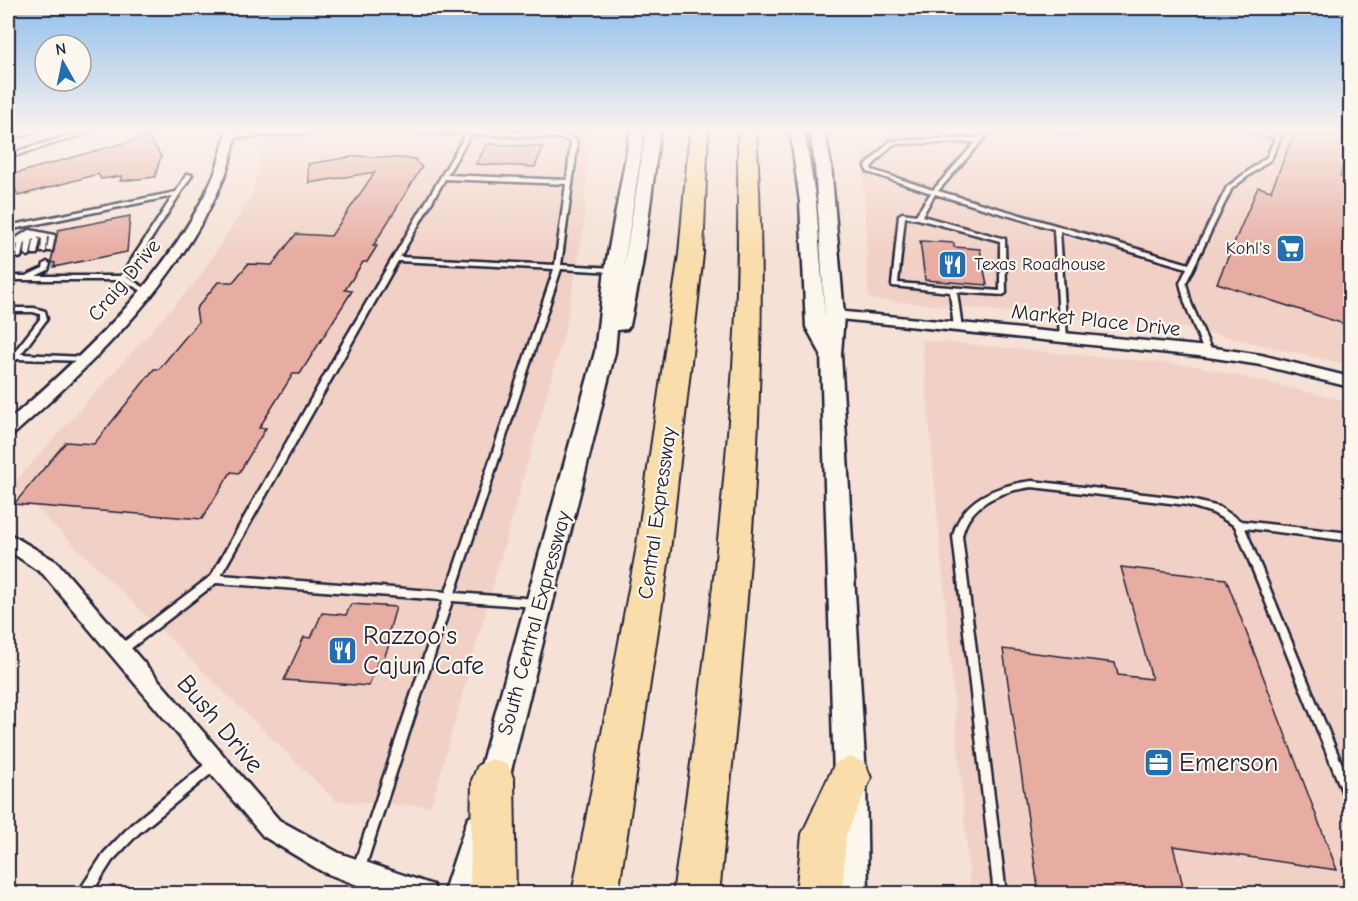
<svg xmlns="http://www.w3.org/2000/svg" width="1358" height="901" font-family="'Comic Neue',sans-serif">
  <rect width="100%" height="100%" fill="#f5e1d6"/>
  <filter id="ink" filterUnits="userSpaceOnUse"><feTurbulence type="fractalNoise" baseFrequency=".0167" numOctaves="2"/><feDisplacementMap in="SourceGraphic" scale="12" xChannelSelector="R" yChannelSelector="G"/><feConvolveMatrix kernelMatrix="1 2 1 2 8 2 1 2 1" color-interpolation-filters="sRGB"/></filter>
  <g filter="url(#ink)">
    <!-- built -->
    <g fill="#f1d1c6">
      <path d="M266,129H589L584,226L566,326L431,806L336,801L12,485L199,278L252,195Z"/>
      <path d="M897,129H1350V365L1192,329L869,299L862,152Z"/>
      <path d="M922,340L1196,366L1350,402V893H971Z"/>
    </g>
    <!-- building -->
    <g fill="#e7ada2" stroke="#22223b" stroke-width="1.5">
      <path d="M1296,129H1350V138L1340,176L1350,179V326L1217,283L1258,187L1271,191Z"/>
      <path d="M148,136L161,156L155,177L120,181L122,176L101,179L98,174L18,196L10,175Z"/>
      <path d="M487,144L543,147L535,167L476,164Z"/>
      <path d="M357,156L416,159V162L422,167L373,246H377L367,262H363L345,290L352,291L300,374H293L259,428H266L239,473L231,472L202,519L14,504L66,442L94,444L154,369H159L198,322L196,309L218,282H233L248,264L272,265L296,234L331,236L375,172L309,183L308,164Z"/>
      <path d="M130,216L127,252L54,267L55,263L51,262L58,230Z"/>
      <path d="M920,241L954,243V247L980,249L987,285L925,280Z"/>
      <path d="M1121,567L1226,579L1337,870L1173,846L1185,894H1039L1003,649L1115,663L1118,675L1152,679Z"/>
      <path d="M351,604L396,607L386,642H390L383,661H378L369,686L284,680L304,637L311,638L322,613L346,615Z"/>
    </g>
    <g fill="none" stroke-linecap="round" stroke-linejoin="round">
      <defs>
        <g id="lane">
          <path d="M92,129H100L8,158V154Z"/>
          <path d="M318,129H343L340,131L231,138L228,136L231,134Z"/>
          <path d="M377,129L467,131L469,129H473L472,131L559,134L576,139L577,148L561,265L614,268L617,270L614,272L561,269L455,593L537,599L540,600L542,603L540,606L537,607L452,601L364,871L362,875L358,877L354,875L352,871L443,600L216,583L125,653L121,655L117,653L116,650L117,647L211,576L345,339L466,134L379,131ZM471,134L559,138L571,141L567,180L447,175ZM445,179L566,184L555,265L400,257ZM398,261L554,269L446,592L221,575Z"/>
          <path d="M986,129H992L938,191L1189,264L1227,187L1267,157L1275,138L1243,130V129H1251L1280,136L1281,137L1271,159L1232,188L1186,283L1191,303L1212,352L1211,354H1205L1204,352L1185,303L1180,283L1187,268L1060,231L1067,338L1063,340H1060L1054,229L935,194L922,216L1005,239L1006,293L1003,295L957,292L962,328L958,330L954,328L950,292L893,286L892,285L899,215L902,213L916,215L931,193L868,172L865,167L890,141L976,138H979ZM976,142L933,190L872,170L871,167L893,144ZM905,217L918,219L1000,241V291L898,283Z"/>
          <path d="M1049,129C1058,129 1068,132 1077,131C1083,131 1088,129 1094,129L1076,135Z"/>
          <path d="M187,174L192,175L127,277L148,290V292H144L122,280H8V276H26L43,268L44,264L47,262L50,264L48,270L36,276H121L173,196L8,230V226L176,192Z"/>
          <path d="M30,230L54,235L55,236L52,251H48L47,250L49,237H47L46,251L45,252H41L42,239L37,237L40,240L37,254H33L32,253L34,240L33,239L30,255L28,256L25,254L26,241L24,243L21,257L19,258L16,256L18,244L16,246L13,258L12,259H8C8,243 16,237 30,230Z"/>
          <path d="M8,308H34L45,311L47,319L21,354L83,357H86L87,359L86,361L17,359L11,366H8V360L40,319V314L33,312H8Z"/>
          <path d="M1032,481L1187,499L1219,507L1241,521L1350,533V541L1245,528L1350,784V803L1346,801L1235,526L1213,513L1187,505L1032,487C1002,491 969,503 962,536L1006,894H994L953,536C961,499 997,485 1032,481Z"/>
          <path d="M214,758L218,760L220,764L218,768L139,833L112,861L91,894H77L104,853L131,825L210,760Z"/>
        </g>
        <g id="street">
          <path d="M228,129H238C234,143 231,159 226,173C183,278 97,360 14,434L8,436V421C88,351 172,273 215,173C220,159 223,143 228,129Z"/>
          <path d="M835,311L1208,347L1261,355L1350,377V387L1261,365L1208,357L830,318L828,315Z"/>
          <path d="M8,533L57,562L279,820L339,853L433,885L436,894H381L323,872L263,836L43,574L8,550Z"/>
        </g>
        <g id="secondary">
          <path d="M631,129H645L623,272L646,130H660L642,266L630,325L627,329L617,330L615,352L506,791L501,802L490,807L479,802L474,791L595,352L605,270Z"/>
          <path d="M790,129H804L816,202L825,319L815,165L810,129H824L831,165L844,315L841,354L866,778L868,894H834V778L821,354L806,327L800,202Z"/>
          <path d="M479,813L490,818L495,829L477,894H443L468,818Z"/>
        </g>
        <path id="primary" d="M12,129H37L35,132L8,140V130Z"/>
        <g id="highway">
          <path d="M690,129H708L703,254L670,551L618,894H572L636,551L679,254Z"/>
          <path d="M738,129H756C772,384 745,640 719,894H673C700,702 726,509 736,315C739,253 738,191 738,129Z"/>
          <path d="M850,757L865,763L871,778L846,835L842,894H796L802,834L835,763Z"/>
          <path d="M493,759L508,765L514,780L516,894H470L472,780L478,765Z"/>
        </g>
      </defs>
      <!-- lane casing -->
      <use href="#lane" stroke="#22223b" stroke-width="5"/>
      <!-- street casing -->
      <use href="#street" stroke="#22223b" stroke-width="5"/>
      <!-- secondary casing -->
      <use href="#secondary" stroke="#22223b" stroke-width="5"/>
      <!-- primary casing -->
      <use href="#primary" stroke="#22223b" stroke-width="4"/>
      <!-- highway casing -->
      <use href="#highway" stroke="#22223b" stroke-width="4"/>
      <!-- lane -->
      <use href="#lane" fill="#fbf7ec" fill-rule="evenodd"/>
      <!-- street -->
      <use href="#street" fill="#fbf7ec" fill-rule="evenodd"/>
      <!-- secondary -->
      <use href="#secondary" fill="#fbf7ec" fill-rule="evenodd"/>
      <!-- primary -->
      <use href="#primary" fill="#f9deab" fill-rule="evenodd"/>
      <!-- highway -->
      <use href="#highway" fill="#f9deab" fill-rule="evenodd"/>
    </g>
  </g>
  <!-- sky -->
  <linearGradient id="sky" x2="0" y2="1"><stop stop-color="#90c0ed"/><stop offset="0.51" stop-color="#faf2ed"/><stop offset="1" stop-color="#faf2ed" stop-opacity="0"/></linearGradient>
  <rect width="1358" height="255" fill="url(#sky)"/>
  <!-- icons -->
  <defs>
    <symbol id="supermarket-square" viewBox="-11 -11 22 22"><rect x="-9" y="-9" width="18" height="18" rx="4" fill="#1f6fb2" stroke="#fbf7ec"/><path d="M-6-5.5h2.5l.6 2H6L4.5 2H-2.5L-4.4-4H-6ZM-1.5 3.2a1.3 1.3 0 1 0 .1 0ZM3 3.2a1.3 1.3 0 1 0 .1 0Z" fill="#fff"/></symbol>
    <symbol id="restaurant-square" viewBox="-11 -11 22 22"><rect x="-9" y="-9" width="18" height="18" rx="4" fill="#1f6fb2" stroke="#fbf7ec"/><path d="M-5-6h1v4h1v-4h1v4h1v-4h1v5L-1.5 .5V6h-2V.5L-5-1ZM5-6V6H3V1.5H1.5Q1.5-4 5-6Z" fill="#fff"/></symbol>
    <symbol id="office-square" viewBox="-11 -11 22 22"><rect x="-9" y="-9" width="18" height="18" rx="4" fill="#1f6fb2" stroke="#fbf7ec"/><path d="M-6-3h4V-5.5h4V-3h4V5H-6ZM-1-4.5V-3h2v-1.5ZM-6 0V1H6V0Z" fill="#fff"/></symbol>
  </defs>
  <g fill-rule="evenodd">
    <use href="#supermarket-square" x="1274" y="232" width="33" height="33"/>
    <use href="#restaurant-square" x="936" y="248" width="33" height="33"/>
    <use href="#restaurant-square" x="326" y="634" width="33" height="33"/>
    <use href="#office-square" x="1142" y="746" width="33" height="33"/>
  </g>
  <g text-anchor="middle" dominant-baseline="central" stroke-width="4.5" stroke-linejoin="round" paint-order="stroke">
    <!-- far-poi labels -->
    <g font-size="18" fill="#22223b" stroke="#fbf7ec" text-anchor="end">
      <text x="1270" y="248">Kohl's</text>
      <text x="974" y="264" text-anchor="start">Texas Roadhouse</text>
    </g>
    <!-- street labels -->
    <g font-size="21" fill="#22223b" stroke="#fbf7ec">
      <text transform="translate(124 280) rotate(-50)">Craig Drive</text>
      <text transform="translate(1096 320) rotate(6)">Market Place Drive</text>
      <text transform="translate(657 513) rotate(-82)">Central Expressway</text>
      <text transform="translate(534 623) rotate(-75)">South Central Expressway</text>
    </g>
    <!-- near-poi labels -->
    <g font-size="26" fill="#22223b" stroke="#fbf7ec" text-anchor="start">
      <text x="363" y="636">Razzoo's<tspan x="363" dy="30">Cajun Cafe</tspan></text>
      <text x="1179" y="763">Emerson</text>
    </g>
    <!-- near-street labels -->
    <g font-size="26" fill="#22223b" stroke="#fbf7ec">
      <text transform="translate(220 724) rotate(50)">Bush Drive</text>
    </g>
  </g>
  <!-- margin -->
  <rect width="1358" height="901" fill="none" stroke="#fbf7ec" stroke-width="30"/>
  <rect x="15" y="15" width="1328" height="871" fill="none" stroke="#22223b" stroke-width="2" filter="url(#ink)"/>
  <!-- north arrow -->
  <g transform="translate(63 63) rotate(351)"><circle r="28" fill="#fbf7ec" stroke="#a4a2a5" stroke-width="1.5"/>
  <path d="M0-4.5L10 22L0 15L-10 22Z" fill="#1f6fb2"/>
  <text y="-9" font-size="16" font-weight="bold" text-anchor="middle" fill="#22223b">N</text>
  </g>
</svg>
